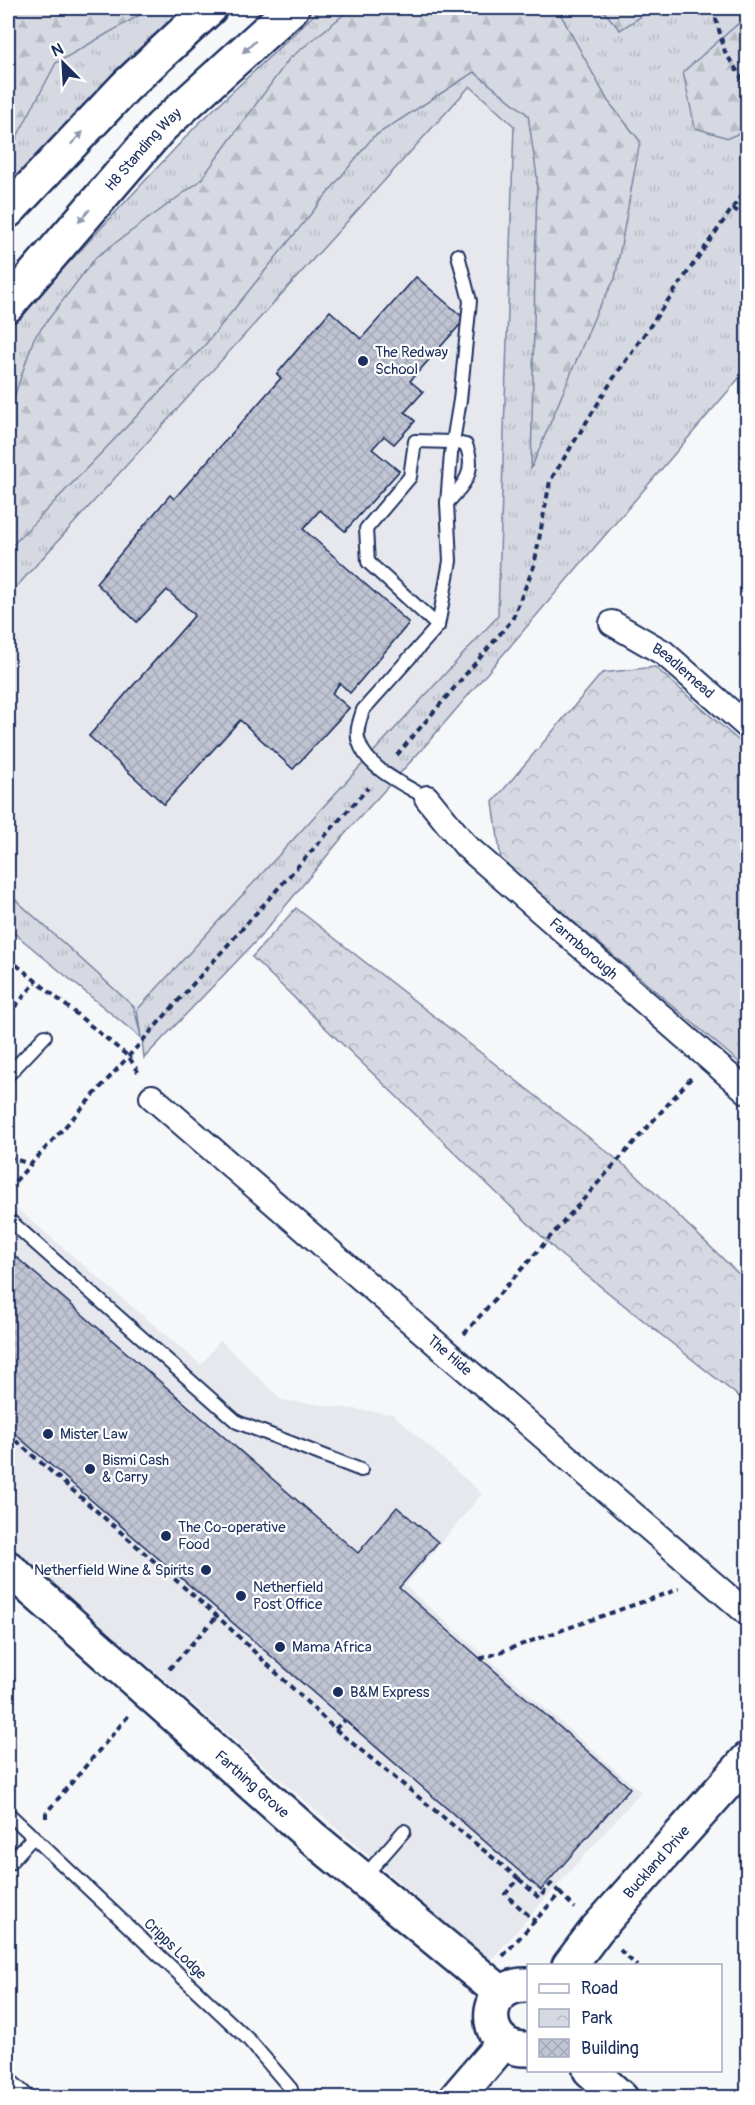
<svg xmlns="http://www.w3.org/2000/svg" width="755" height="2105" font-family="Pangolin,sans-serif">
  <defs>
    <pattern id="grass-tufts" width="24" height="20" patternUnits="userSpaceOnUse" patternTransform="scale(1.5)"><rect width="24" height="20" fill="#d6d9e2"/><path d="M3 7l-1-3M5 7V3M7 7l1-3M15 17l-1-3M17 17v-4M19 17l1-3" fill="none" stroke="#b7bbc4"/></pattern>
    <pattern id="forest-firs" width="22" height="20" patternUnits="userSpaceOnUse" patternTransform="scale(1.5)"><rect width="22" height="20" fill="#d6d9e2"/><path d="M5 1l3.5 6h-7zM16 11l3.5 6h-7z" fill="#b7bbc4"/></pattern>
    <pattern id="park-crowns" width="20" height="18" patternUnits="userSpaceOnUse" patternTransform="scale(1.5)"><rect width="20" height="18" fill="#d6d9e2"/><path d="M2 6a3 3 0 1 1 6 0M12 15a3 3 0 1 1 6 0" fill="none" stroke="#b7bbc4"/></pattern>
    <pattern id="building-cross-hatch" width="8" height="8" patternUnits="userSpaceOnUse" patternTransform="scale(1.5)"><rect width="8" height="8" fill="#c0c4d3"/><path d="M0 0l8 8M0 8l8-8" fill="none" stroke="#a4a9b8"/></pattern>
  </defs>
  <rect width="100%" height="100%" fill="#f6f7f9"/>
  <filter id="ink" filterUnits="userSpaceOnUse"><feTurbulence type="fractalNoise" baseFrequency=".0167" numOctaves="2"/><feDisplacementMap in="SourceGraphic" scale="12" xChannelSelector="R" yChannelSelector="G"/><feConvolveMatrix kernelMatrix="1 2 1 2 8 2 1 2 1" color-interpolation-filters="sRGB"/></filter>
  <g filter="url(#ink)">
    <!-- built -->
    <g fill="#e6e8ee">
      <path d="M469,86L514,126L498,616L137,1010L8,893V596Z"/>
      <path d="M8,1201L201,1365L220,1340L282,1400L393,1414L482,1494L405,1586L641,1792L490,1961L8,1544Z"/>
    </g>
    <!-- grass -->
    <g fill="url(#grass-tufts)" stroke="#7884a0" stroke-width="1.5">
      <path d="M8,8H194L8,193Z"/>
      <path d="M321,8H747V369L424,747L350,828L259,938L144,1058L142,1039L8,928V893L134,1007L141,1037L137,1010L498,616L514,126L470,86L8,596V328L196,126Z"/>
    </g>
    <!-- forest -->
    <g fill="url(#forest-firs)" stroke="#7884a0" stroke-width="1.5">
      <path d="M8,8H152L56,63L8,154Z"/>
      <path d="M352,8H557L608,101L640,141L615,279L597,311L531,469L537,177L528,115L474,72L373,137L205,345L8,550V415L34,338L96,257L200,181L289,59Z"/>
      <path d="M601,8H654L620,30Z"/>
      <path d="M747,16V130L728,138L695,128L683,72Z"/>
    </g>
    <!-- park -->
    <g fill="url(#park-crowns)" stroke="#7884a0" stroke-width="1.5">
      <path d="M655,667L747,748V1069L501,860L493,802L602,673Z"/>
      <path d="M296,908L633,1172L747,1282V1403L561,1255L252,957Z"/>
    </g>
    <!-- building -->
    <g fill="url(#building-cross-hatch)" stroke="#1b2f5e" stroke-width="1.5" fill-rule="evenodd">
      <path d="M416,277L465,319L410,381L423,392L405,412L415,421L394,444L384,436L372,449L399,471L345,531L320,510L303,529L409,623L350,693L340,683L332,693L349,708L293,769L240,720L164,804L89,736L195,615L167,590L137,622L96,583L170,495L174,499L281,378L277,374L330,311L361,339ZM310,417L342,445L295,499L263,471ZM231,508L262,534L216,588L185,561ZM318,588L339,605L309,640L283,619L307,590L313,595ZM236,637L278,673L246,710L204,674Z"/>
      <path d="M416,277L465,319L410,381L423,392L405,412L415,421L394,444L384,436L372,449L399,471L345,531L320,510L303,529L409,623L350,693L340,683L332,693L349,708L293,769L240,720L164,804L89,736L195,615L167,590L137,622L96,583L170,495L174,499L281,378L277,374L330,311L361,339Z"/>
      <path d="M8,1250L358,1553L397,1507L438,1542L399,1588L630,1788L541,1890L8,1428Z"/>
    </g>
    <g fill="none" stroke-linecap="round" stroke-linejoin="round">
      <defs>
        <g id="lane">
          <path d="M438,626L368,562L366,529L410,477L415,441L452,442L466,445C477,471 464,485 447,503"/>
          <path d="M427,798C405,785 367,769 359,742C355,732 360,720 363,710L438,626L450,561L447,503L451,454L460,400L470,301L458,255"/>
          <path d="M8,1075L45,1036"/>
          <path d="M8,1219L237,1422L361,1470"/>
          <path d="M8,1813L249,2040L291,2089"/>
          <path d="M8,1865L34,1836"/>
          <path d="M363,1878L404,1831"/>
        </g>
        <g id="street">
          <path id="s1" d="M612,623L664,653L748,727"/>
          <path id="s2" d="M427,798L466,846L748,1092"/>
          <path id="s3" d="M152,1097L748,1614"/>
          <path d="M8,2086L21,2098"/>
        </g>
        <g id="secondary">
          <path id="s4" d="M8,1568L314,1839L501,1993"/>
          <path id="s5" d="M569,1966L597,1929L748,1759"/>
          <path d="M528,1985C479,1983 480,2051 528,2049"/>
          <path d="M590,2070L621,2098"/>
          <path d="M456,2098L503,2043"/>
        </g>
        <g id="highway">
          <path d="M8,211L126,86L210,8"/>
          <path id="s6" d="M8,305L161,127L292,8"/>
        </g>
      </defs>
      <!-- lane casing -->
      <use href="#lane" stroke="#1b2f5e" stroke-width="16"/>
      <!-- street casing -->
      <use href="#street" stroke="#1b2f5e" stroke-width="28"/>
      <!-- secondary casing -->
      <use href="#secondary" stroke="#1b2f5e" stroke-width="38"/>
      <!-- highway casing -->
      <use href="#highway" stroke="#1b2f5e" stroke-width="38"/>
      <!-- path -->
      <g stroke="#1b2f5e" stroke-width="4" stroke-dasharray="6 4.5" stroke-linecap="butt">
        <path d="M713,8L725,52L748,88"/>
        <path d="M733,208L748,220"/>
        <path d="M397,755L512,620L534,566L550,481L613,379L748,186"/>
        <path d="M8,958L129,1057L140,1075"/>
        <path d="M8,1015L36,982"/>
        <path d="M8,1157L30,1164"/>
        <path d="M8,1189C130,1057 248,921 368,788"/>
        <path d="M464,1334L692,1077"/>
        <path d="M8,1434L217,1616L335,1729L519,1879L505,1894L535,1921"/>
        <path d="M480,1659L679,1589"/>
        <path d="M169,1669L217,1616"/>
        <path d="M335,1729L345,1720"/>
        <path d="M46,1818V1813L129,1715"/>
        <path d="M519,1879L539,1898L551,1884L560,1893"/>
        <path d="M620,1950L637,1966"/>
        <path d="M503,1956L560,1893L575,1908"/>
      </g>
      <!-- lane -->
      <use href="#lane" stroke="#fff" stroke-width="12"/>
      <!-- street -->
      <use href="#street" stroke="#fff" stroke-width="24"/>
      <!-- secondary -->
      <use href="#secondary" stroke="#fff" stroke-width="33"/>
      <!-- highway -->
      <use href="#highway" stroke="#fff" stroke-width="33"/>
    </g>
    <!-- one-way arrows -->
    <defs><path id="oneway-solid" d="M-6-.8H1V-3.2L6.5 0L1 3.2V.8H-6Z" transform="scale(1.5)"/></defs>
    <g fill="#8d97ae">
      <use href="#oneway-solid" transform="translate(249 47) rotate(138)"/>
      <use href="#oneway-solid" transform="translate(77 138) rotate(-46)"/>
      <use href="#oneway-solid" transform="translate(84 216) rotate(131)"/>
    </g>
  </g>
  <!-- markers -->
  <g fill="#1b2f5e" stroke="#fff" stroke-width="2">
    <circle cx="363" cy="361" r="6"/>
    <circle cx="48" cy="1434" r="6"/>
    <circle cx="90" cy="1469" r="6"/>
    <circle cx="166" cy="1536" r="6"/>
    <circle cx="206" cy="1570" r="6"/>
    <circle cx="241" cy="1596" r="6"/>
    <circle cx="280" cy="1647" r="6"/>
    <circle cx="338" cy="1692" r="6"/>
  </g>
  <g text-anchor="middle" dominant-baseline="central" stroke-width="4.5" stroke-linejoin="round" paint-order="stroke">
    <!-- street labels -->
    <g font-size="15" fill="#1b2f5e" stroke="#fff">
      <text stroke="none"><textPath href="#s6" startOffset="206">H8 Standing Way</textPath></text>
      <text stroke="none"><textPath href="#s1" startOffset="86">Beadlemead</textPath></text>
      <text stroke="none"><textPath href="#s2" startOffset="218">Farmborough</textPath></text>
      <text stroke="none"><textPath href="#s3" startOffset="394">The Hide</textPath></text>
      <text stroke="none"><textPath href="#s4" startOffset="326">Farthing Grove</textPath></text>
      <text stroke="none"><textPath href="#s5" startOffset="136">Buckland Drive</textPath></text>
      <text transform="translate(175 1949) rotate(44)">Cripps Lodge</text>
    </g>
    <!-- poi labels -->
    <g font-size="15" fill="#1b2f5e" stroke="#fff" text-anchor="start">
      <text x="375" y="352">The Redway<tspan x="375" dy="17">School</tspan></text>
      <text x="60" y="1434">Mister Law</text>
      <text x="102" y="1460">Bismi Cash<tspan x="102" dy="17">&amp; Carry</tspan></text>
      <text x="178" y="1527">The Co-operative<tspan x="178" dy="17">Food</tspan></text>
      <text x="194" y="1570" text-anchor="end">Netherfield Wine &amp; Spirits</text>
      <text x="253" y="1587">Netherfield<tspan x="253" dy="17">Post Office</tspan></text>
      <text x="292" y="1647">Mama Africa</text>
      <text x="350" y="1692">B&amp;M Express</text>
    </g>
  </g>
  <!-- margin -->
  <rect width="755" height="2105" fill="none" stroke="#fff" stroke-width="30"/>
  <rect x="15" y="15" width="725" height="2075" fill="none" stroke="#1b2f5e" stroke-width="2" filter="url(#ink)"/>
  <!-- legend -->
  <rect x="527" y="1964" width="195" height="108" fill="#ffffff" stroke="#a4acbf" stroke-width="1.5"/>
  <rect x="539" y="1984" width="30" height="9" fill="#ffffff" stroke="#a4acbf" stroke-width="1.5"/>
  <text x="581" y="1994" font-size="18" fill="#1b2f5e">Road</text>
  <rect x="539" y="2009" width="30" height="18" fill="url(#park-crowns)" stroke="#a4acbf" stroke-width="1.5"/>
  <text x="581" y="2024" font-size="18" fill="#1b2f5e">Park</text>
  <rect x="539" y="2039" width="30" height="18" fill="url(#building-cross-hatch)" stroke="#a4acbf" stroke-width="1.5"/>
  <text x="581" y="2054" font-size="18" fill="#1b2f5e">Building</text>
  <!-- north arrow -->
  <g transform="translate(63 63) rotate(336)" stroke="#ffffff" stroke-width="4.5" paint-order="stroke">
  <path d="M0-4.5L10 22L0 15L-10 22Z" fill="#1b2f5e"/>
  <text y="-9" font-size="16" font-weight="bold" text-anchor="middle" fill="#1b2f5e">N</text>
  </g>
</svg>
